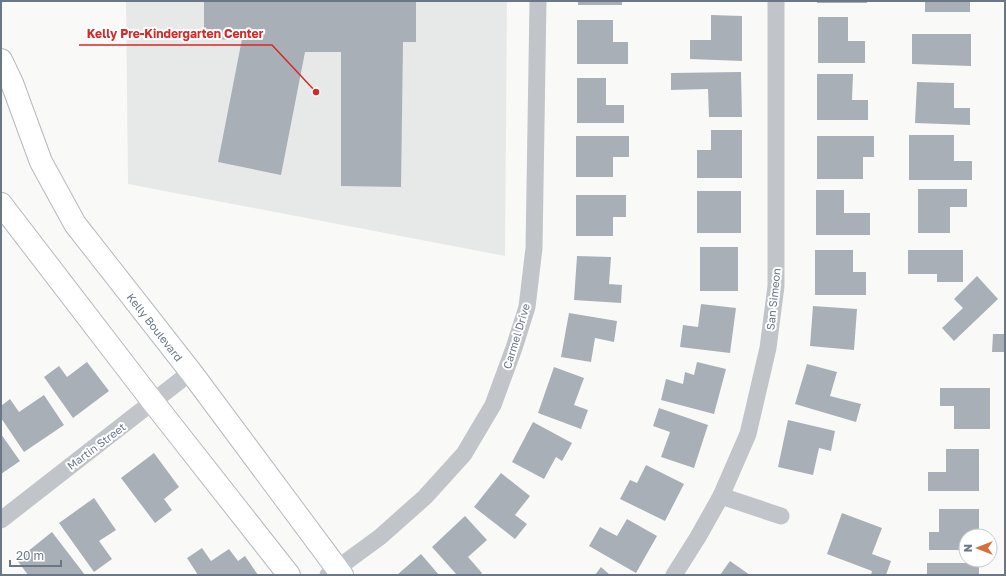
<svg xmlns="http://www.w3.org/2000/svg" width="1006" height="576" font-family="'Golos Text',sans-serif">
  <rect width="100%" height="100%" fill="#f9faf8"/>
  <!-- built -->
  <path fill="#e7e9e9" d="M126,1H507L505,256L128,184Z"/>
  <!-- building -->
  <g fill="#a9afb7">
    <path d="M204,1H416V42H403L401,187L341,186V52H305L281,175L218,162L242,39L204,40Z"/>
    <rect x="578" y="1" width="44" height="4"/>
    <rect x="817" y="1" width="50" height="2"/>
    <rect x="925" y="1" width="45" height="11"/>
    <path d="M711,15L742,16V61L690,59V40H711Z"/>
    <path d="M818,17H848V41H865V63H818Z"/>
    <path d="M577,20H613V42H628V64H577Z"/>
    <path d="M912,34H971V66L912,64Z"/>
    <path d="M741,72L742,117H709L708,89L671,90V73Z"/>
    <path d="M817,74H853L852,100H868V120H817Z"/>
    <path d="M577,78H606V105H624V123H577Z"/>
    <path d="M917,82L954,83V108H970V125L915,123Z"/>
    <path d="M711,130H742V178H697V150H711Z"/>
    <path d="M909,135H954V161H972V180H909Z"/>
    <path d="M576,136H629V157H613V177H576Z"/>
    <path d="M817,136H874V157H863V179H817Z"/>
    <path d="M918,189H967V207H950V233H918Z"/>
    <path d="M816,190H844V213H870V235H816Z"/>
    <rect x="697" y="191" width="44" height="42"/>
    <path d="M576,195H626V217H613V236H576Z"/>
    <rect x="700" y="247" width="38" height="44"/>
    <path d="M815,250H853V272H866V295H815Z"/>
    <path d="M908,250H963V282H937V274H908Z"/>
    <path d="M577,256L611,257L609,284L622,285L621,303L574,300Z"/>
    <path d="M977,276L998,299L954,341L942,328L963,308L954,299Z"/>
    <path d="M701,304L736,308L730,353L680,347L683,325L698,327Z"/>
    <path d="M813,306L857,309L854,350L810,346Z"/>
    <path d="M569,313L617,321L614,342L595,338L591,362L561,357Z"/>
    <path d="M993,334H1005V352H992Z"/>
    <path d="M87,362L109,391L73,418L44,377L59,366L67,377Z"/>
    <path d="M697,362L726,369L714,414L661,400L666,379L683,384L685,372L694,375Z"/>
    <path d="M807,364L837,372L830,396L861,404L856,422L795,404Z"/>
    <path d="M554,367L584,378L574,405L588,410L581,429L538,413Z"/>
    <path d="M940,388H990V429H954V406H940Z"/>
    <path d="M44,395L64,425L24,452L1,418V406L10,399L19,412Z"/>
    <path d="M659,408L708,425L694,468L661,457L670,432L653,426Z"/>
    <path d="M788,420L835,431L831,451L819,448L813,475L778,467Z"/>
    <path d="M533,422L572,443L562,461L556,457L544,479L512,462Z"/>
    <path d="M1,434L20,461L1,474Z"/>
    <path d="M946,449H979V491H928V472H946Z"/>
    <path d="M154,453L179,487L164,499L172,510L155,523L121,478Z"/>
    <path d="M646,465L684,484L665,521L620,499L630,480L637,483Z"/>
    <path d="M501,473L530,496L515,515L527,524L515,539L474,507Z"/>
    <path d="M94,498L116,530L99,541L112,559L94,572L59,523Z"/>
    <path d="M939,509H979V536H966V550H929V532H939Z"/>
    <path d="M842,513L882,528L872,554L891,561L886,575H871L872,571L827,554Z"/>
    <path d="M465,516L487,540L468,557L482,573L480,575H457L432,547Z"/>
    <path d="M627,519L657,536L636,573L589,546L600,527L617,536Z"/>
    <path d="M52,532L85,575H28L17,560Z"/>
    <path d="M202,548L211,561L229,549L238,561L245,556L258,575H198L187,558Z"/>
    <path d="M421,554L439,575H397Z"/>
    <path d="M730,561L750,575H720Z"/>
    <rect x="927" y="563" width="52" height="12"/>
    <path d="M601,567L610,575H595Z"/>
  </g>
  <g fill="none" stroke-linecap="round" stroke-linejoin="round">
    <defs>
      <g id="major">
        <path d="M1,60L12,83L41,162L75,224L191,372L342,575"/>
        <path d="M1,204L153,402L289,575"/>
      </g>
    </defs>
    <!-- major casing -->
    <use href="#major" stroke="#b5b9be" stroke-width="24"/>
    <!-- minor -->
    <g stroke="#c1c5c9" stroke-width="17">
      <path d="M721,496L781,516"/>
      <path d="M1,520L191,372"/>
      <path d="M328,575L380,537L425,497L464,454L493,405L514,348L527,307L534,248L538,1"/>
      <path d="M674,575L698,537L721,496L748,434L768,348L776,286V1"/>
    </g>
    <!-- major -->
    <use href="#major" stroke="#fff" stroke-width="22"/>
  </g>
  <g text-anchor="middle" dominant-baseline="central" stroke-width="4" stroke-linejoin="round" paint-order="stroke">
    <!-- street labels -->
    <g font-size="11" fill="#6b7787" stroke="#fff">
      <text transform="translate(773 299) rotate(-84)">San Simeon</text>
      <text transform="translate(155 327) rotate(52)">Kelly Boulevard</text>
      <text transform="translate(516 336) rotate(-73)">Carmel Drive</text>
      <text transform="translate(96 446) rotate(-37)">Martin Street</text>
    </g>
  </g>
  <!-- callouts -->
  <path fill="none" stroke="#d62828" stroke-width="1.5" d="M316 92L272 45H79"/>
  <circle fill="#d62828" stroke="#fff" stroke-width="1.5" cx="316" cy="92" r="4"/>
  <g font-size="12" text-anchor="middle" font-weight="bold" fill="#d62828" stroke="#fff" stroke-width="4" stroke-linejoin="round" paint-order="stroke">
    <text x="175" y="38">Kelly Pre-Kindergarten Center</text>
  </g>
  <!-- border -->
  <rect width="1006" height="576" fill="none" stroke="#6b7787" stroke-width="4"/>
  <!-- north arrow -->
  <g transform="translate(978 548) rotate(270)"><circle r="19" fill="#ffffff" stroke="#c4c9cf"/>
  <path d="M0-3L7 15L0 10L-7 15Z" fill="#d76f3b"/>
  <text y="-6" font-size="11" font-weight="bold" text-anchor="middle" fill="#6b7787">N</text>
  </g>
  <!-- scale -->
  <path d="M10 560v6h51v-6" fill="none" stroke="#6b7787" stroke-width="2"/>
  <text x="16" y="560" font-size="12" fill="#6b7787" stroke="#ffffff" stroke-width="3" paint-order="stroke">20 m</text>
</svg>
